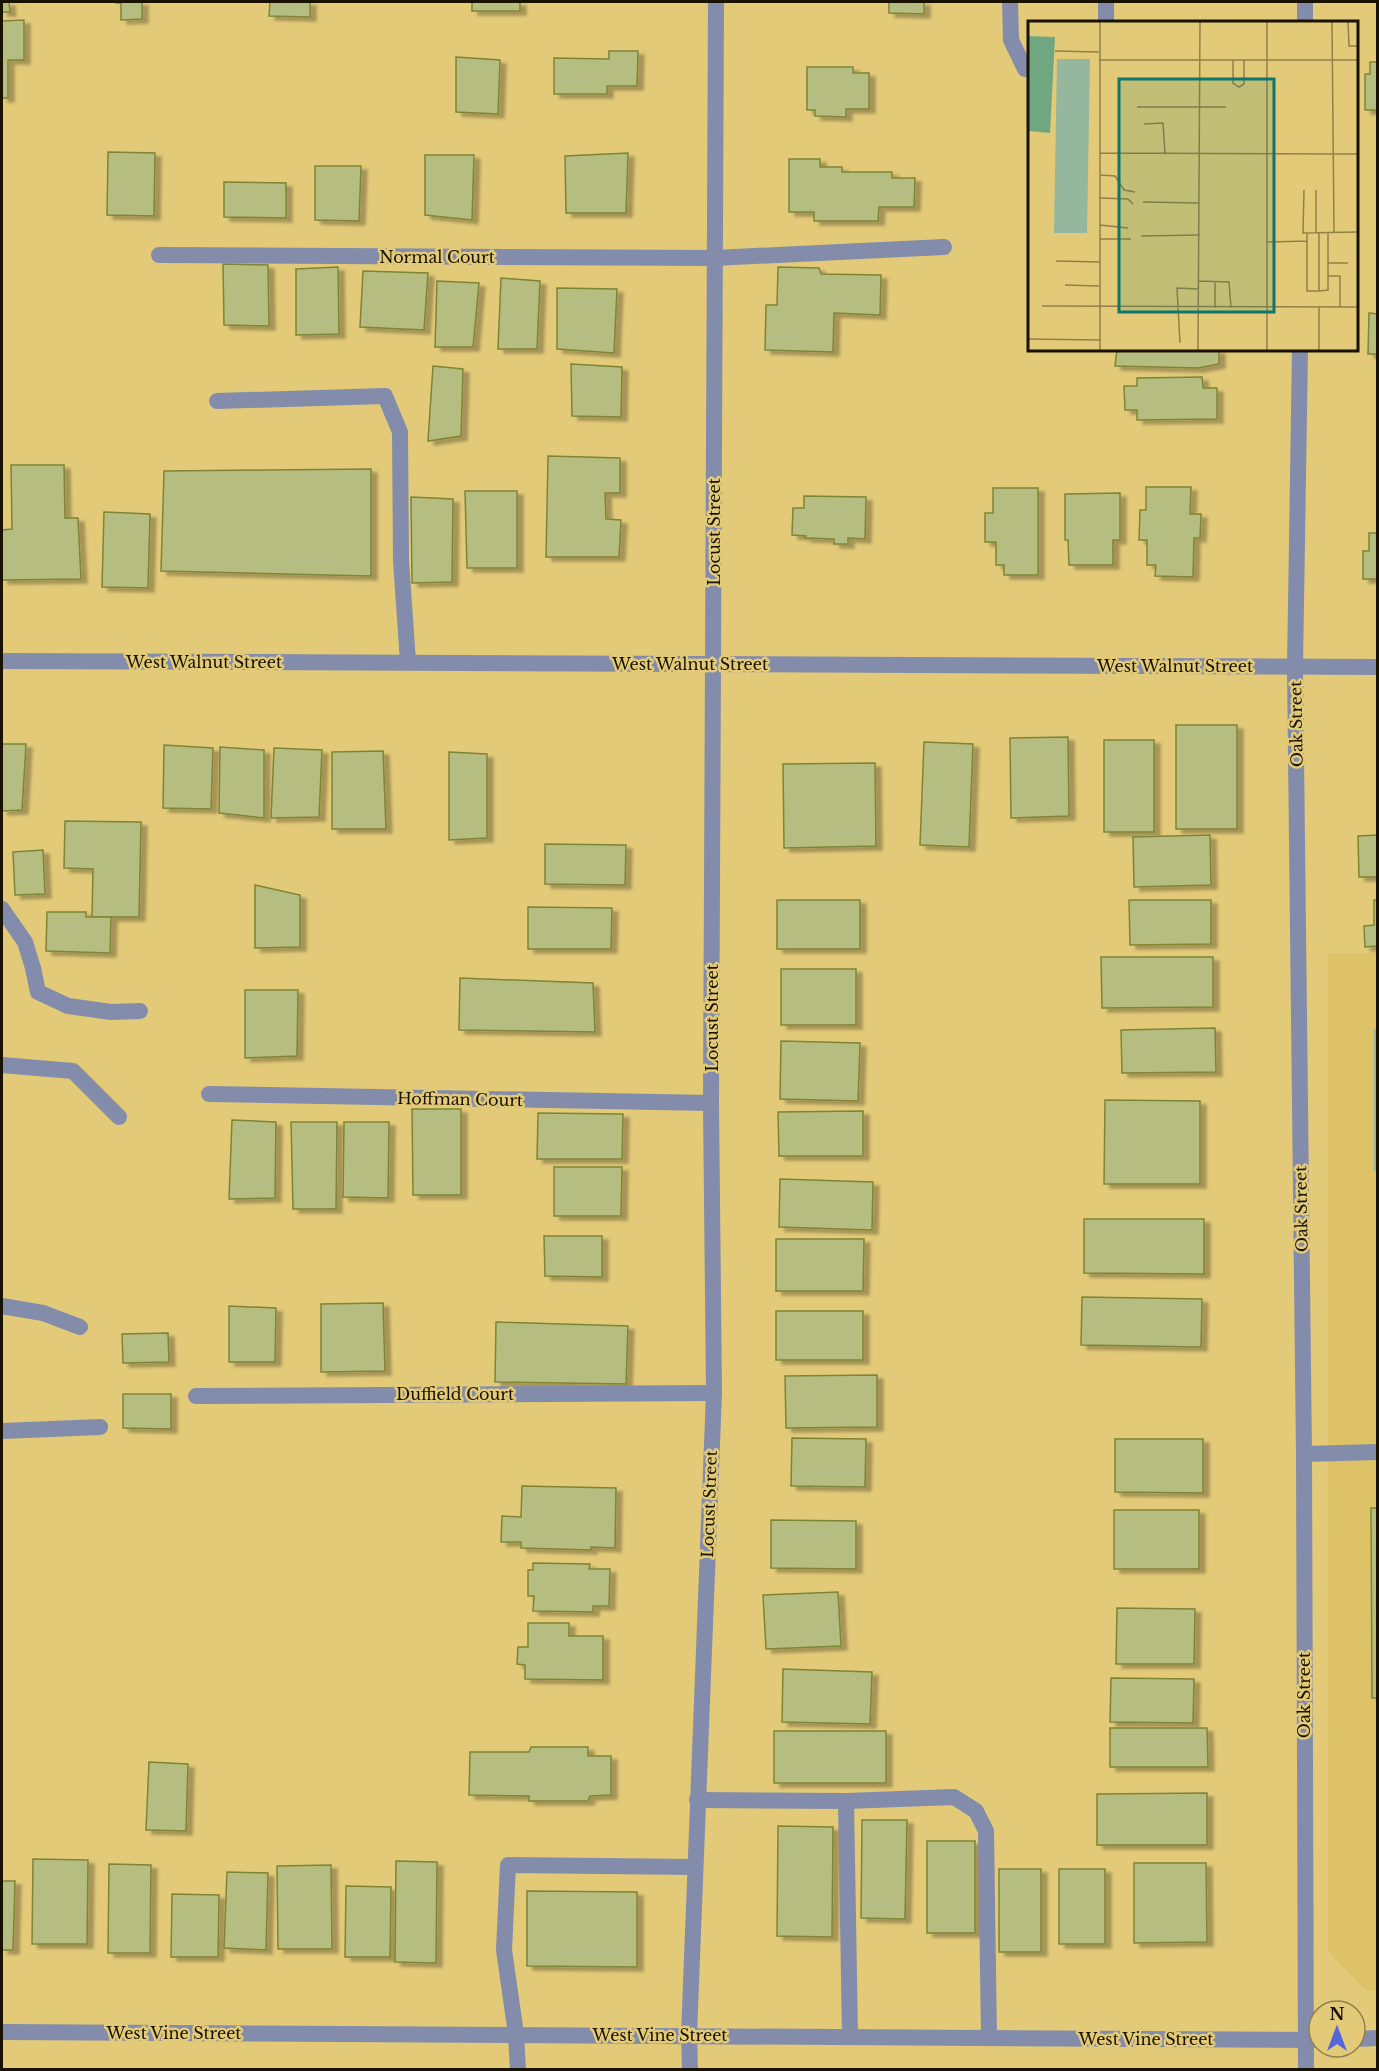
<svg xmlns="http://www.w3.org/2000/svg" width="1379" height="2071" font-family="'Libre Baskerville',serif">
  <defs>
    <filter id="shadow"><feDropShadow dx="6" dy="4" stdDeviation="1.5" flood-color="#0004"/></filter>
  </defs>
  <rect width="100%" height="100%" fill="#e2ca78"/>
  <!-- built -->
  <path fill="#ddc267" d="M1328,953H1378L1377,1991H1367L1328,1951Z"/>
  <!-- green -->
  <path fill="#94b79e" d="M1374,1029H1378L1377,1171H1374Z"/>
  <!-- building -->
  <g fill="#b6bd80" stroke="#7f8534" stroke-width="1.5" filter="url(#shadow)">
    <path d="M2,2H9L10,12H2Z"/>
    <path d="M116,2H142V19L121,20V3H116Z"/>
    <path d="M270,2H310V17L269,16Z"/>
    <rect x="472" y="2" width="48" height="9"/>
    <path d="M889,2H924V14L889,13Z"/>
    <path d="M24,20V60H8V98H2V21Z"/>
    <path d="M609,51H638L637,86H607V94H554V58L609,59Z"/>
    <path d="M456,57L500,60L498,114L456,112Z"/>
    <path d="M1370,62H1378V110H1365V74H1370Z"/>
    <path d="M807,67H853V73H869V109H846V117L815,116V110H807Z"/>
    <path d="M108,152L155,153L154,216L107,215Z"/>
    <path d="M628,153L626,213H566L565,156Z"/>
    <path d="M425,155H474L472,220L425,215Z"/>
    <path d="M789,159H820V167H842V172H892V178H915L914,207H879L878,221H814V212H789Z"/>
    <path d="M315,166H361L359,221L315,220Z"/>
    <path d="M224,182L286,183V218L224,217Z"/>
    <path d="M223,264L268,265L269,326L224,325Z"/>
    <path d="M338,267L339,334L296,335V269Z"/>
    <path d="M778,267L819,268L821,274L881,275L880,315L834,313L833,352L765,350L766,305H777Z"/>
    <path d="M363,271L428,273L424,330L360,327Z"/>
    <path d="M501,278L540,281L537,349H498Z"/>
    <path d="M437,281L479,283L473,347H435Z"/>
    <path d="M557,288L617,289L614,353L557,349Z"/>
    <path d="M1369,313L1378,314V354H1368Z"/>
    <path d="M1113,350H1219V364L1198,368L1115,366L1117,350Z"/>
    <path d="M571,364L622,367L621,417L572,416Z"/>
    <path d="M433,366L463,369L461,436L428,441Z"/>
    <path d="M1202,377L1203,388H1217V419L1137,420V410H1125L1124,386H1137V378Z"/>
    <path d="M548,456L620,458V493H605L606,519L621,520L619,557H546Z"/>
    <path d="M11,465H64L65,518H78L81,579L2,580V530L12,529Z"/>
    <path d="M371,469V576L161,571L164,471Z"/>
    <path d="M1146,487H1191L1190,514H1201L1200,538H1194L1193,577L1155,576L1156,565H1147V540H1139L1140,510H1146Z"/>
    <path d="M993,488H1038V575H1004V565H996V542H985V513H993Z"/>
    <path d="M465,491H517V568H467Z"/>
    <path d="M1120,493V540H1113V565H1069L1068,540H1065V494Z"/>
    <path d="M804,496L866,497L865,539L848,538V544H834V539L805,538L806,536L792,535L793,508H804Z"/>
    <path d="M411,497L453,499L452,582L412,583Z"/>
    <path d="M104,512L150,514L148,588L102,587Z"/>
    <path d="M1369,533H1378V579H1363V551H1369Z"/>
    <rect x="1176" y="725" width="61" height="104"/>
    <path d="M1068,737L1069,816L1011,818L1010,738Z"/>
    <rect x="1104" y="740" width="50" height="92"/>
    <path d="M924,742L973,744L969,847L920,845Z"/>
    <path d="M2,744H26L22,810L2,811Z"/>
    <path d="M164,745L213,748L211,809L163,808Z"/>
    <path d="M220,747L264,750V818L219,813Z"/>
    <path d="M274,748L322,750L319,817L271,818Z"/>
    <path d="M383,751L386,829H332V752Z"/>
    <path d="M449,752L487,754V838L449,840Z"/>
    <path d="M875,763L876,846L784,848L783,764Z"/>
    <path d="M65,821L141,822L139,917H92L93,869L64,868Z"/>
    <path d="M1210,835L1211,885L1134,887L1133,837Z"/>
    <path d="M1378,835V877H1359L1358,836Z"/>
    <path d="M545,844L626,845L625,885L545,884Z"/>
    <path d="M43,850L45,894L15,895L13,852Z"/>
    <path d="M255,885L300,895V947L255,948Z"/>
    <rect x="777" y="900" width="83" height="49"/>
    <path d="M1129,900H1211V944L1130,945Z"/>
    <path d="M1374,900H1378V946L1365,947L1364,926L1374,925Z"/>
    <path d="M528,907L612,908L611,949H528Z"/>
    <path d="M47,912H86V917H111L110,953L46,951Z"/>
    <path d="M1101,957H1213V1007L1102,1008Z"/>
    <rect x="781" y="969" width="75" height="56"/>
    <path d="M460,978L593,983L595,1032L459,1030Z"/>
    <path d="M245,990H298L297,1056L245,1058Z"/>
    <path d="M1215,1028L1216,1072L1122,1073L1121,1030Z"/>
    <path d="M781,1041L860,1043L858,1101L780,1099Z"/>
    <path d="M1105,1100L1200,1101V1184H1104Z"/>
    <path d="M412,1109H461V1195H413Z"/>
    <path d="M863,1111V1156H779L778,1112Z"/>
    <path d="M538,1113L623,1114L622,1159H537Z"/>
    <path d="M232,1120L276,1122L275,1198L229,1199Z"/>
    <path d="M291,1122H337L336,1209H293Z"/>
    <path d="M344,1122H389L388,1198L343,1197Z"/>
    <path d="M554,1167H622L621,1216H554Z"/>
    <path d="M780,1179L873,1182L872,1230L779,1227Z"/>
    <path d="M1084,1219H1204V1274L1084,1273Z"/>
    <path d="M544,1236H602V1277L545,1276Z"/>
    <path d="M776,1239H864L863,1291H776Z"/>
    <path d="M1082,1297L1202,1299L1201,1347L1081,1345Z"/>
    <path d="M383,1303L385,1371L321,1372V1304Z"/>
    <path d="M229,1306L276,1308L275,1362H229Z"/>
    <rect x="776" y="1311" width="87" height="49"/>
    <path d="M496,1322L628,1326L626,1384L495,1382Z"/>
    <path d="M168,1333L169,1362L123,1363L122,1334Z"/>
    <path d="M877,1375V1427L786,1428L785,1376Z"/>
    <path d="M123,1394H171V1429L123,1428Z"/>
    <path d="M792,1438L866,1439L865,1487L791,1486Z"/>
    <path d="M1115,1439H1203V1493L1115,1492Z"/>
    <path d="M522,1486L616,1488L615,1548L591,1547V1550L521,1548V1542H501L502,1516L521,1517Z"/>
    <path d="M1371,1508H1378V1698H1372Z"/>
    <rect x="1114" y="1510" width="85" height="59"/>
    <path d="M771,1520L856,1521V1569L771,1568Z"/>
    <path d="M533,1563L590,1564L589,1569H610L609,1606H593V1612L533,1611L534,1596H528V1570H533Z"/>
    <path d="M838,1592L841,1646L766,1649L763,1595Z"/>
    <path d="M1117,1608L1195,1609L1194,1664H1116Z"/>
    <path d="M528,1623H569V1636H603V1680L525,1679V1665L517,1664L518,1647H528Z"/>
    <path d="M783,1669L872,1672L870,1724L782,1722Z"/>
    <path d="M1111,1678L1194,1679L1193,1723L1110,1722Z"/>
    <path d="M1110,1728H1207L1208,1767H1110Z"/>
    <rect x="774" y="1731" width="112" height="52"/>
    <path d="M531,1747H588V1756H611V1795L590,1796L588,1801H529V1796L469,1795L470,1752H529Z"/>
    <path d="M149,1762L188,1764L186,1831L146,1830Z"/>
    <path d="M1207,1793V1845H1097V1794Z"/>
    <path d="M862,1820H907L905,1919L861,1918Z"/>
    <path d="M778,1826L833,1827L832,1937L777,1936Z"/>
    <rect x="927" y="1841" width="48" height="92"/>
    <path d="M33,1859L88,1860L87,1944H32Z"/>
    <path d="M396,1861L437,1862L436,1963L395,1962Z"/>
    <path d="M1134,1863H1206L1207,1942L1134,1943Z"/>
    <path d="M109,1864L151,1865L150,1953H108Z"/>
    <path d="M331,1865L332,1949H278L277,1866Z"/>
    <rect x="999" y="1869" width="42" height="83"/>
    <rect x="1059" y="1869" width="46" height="75"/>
    <path d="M227,1872L268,1873L266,1950L224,1948Z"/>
    <path d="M2,1881H15L13,1950H2Z"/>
    <path d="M346,1886L391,1887L390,1957H345Z"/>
    <path d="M527,1891L637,1892V1967L527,1966Z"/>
    <path d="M172,1894L219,1895L218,1957H171Z"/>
  </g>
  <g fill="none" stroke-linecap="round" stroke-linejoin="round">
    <!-- service -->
    <g stroke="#838cab" stroke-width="16">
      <path d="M1010,2L1011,40L1025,69L1030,70"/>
      <path d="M1106,22V2"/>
      <path d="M714,258L944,247"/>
      <path d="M217,401L385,396L400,432L401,561L408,662"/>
      <path d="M2,909L25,942L33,968L38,992L68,1006L111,1012L140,1011"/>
      <path d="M2,1065L73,1071L119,1117"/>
      <path d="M2,1306L43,1313L80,1327"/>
      <path d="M2,1431L100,1427"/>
      <path d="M1304,1454L1378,1452"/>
      <path d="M697,1800L846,1801L954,1797L976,1811L986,1831L989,2038"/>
      <path d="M846,1801L850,2036"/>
      <path d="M518,2070L516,2034L504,1950L508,1865L695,1867"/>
    </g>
    <!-- minor -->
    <g stroke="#838cab" stroke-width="16">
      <path d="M1305,22V2"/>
      <path d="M159,255L714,258"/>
      <path d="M1300,350L1295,667L1304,1454L1306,2070"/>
      <path d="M2,661L1378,667"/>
      <path d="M209,1094L711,1103"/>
      <path d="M196,1396L714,1393"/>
      <path d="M2,2032L1319,2040"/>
      <path d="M1355,2039L1378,2038"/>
      <path d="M690,2070L689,2035L714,1393L711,1103L716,2"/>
    </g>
  </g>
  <g text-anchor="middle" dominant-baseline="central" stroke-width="5" stroke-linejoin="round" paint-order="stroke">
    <!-- street labels -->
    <g font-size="16" fill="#191200" stroke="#e2ca78">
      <text x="437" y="257">Normal Court</text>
      <text transform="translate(714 532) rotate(-90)">Locust Street</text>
      <text x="204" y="662">West Walnut Street</text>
      <text x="690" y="664">West Walnut Street</text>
      <text x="1175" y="666">West Walnut Street</text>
      <text transform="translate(1296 724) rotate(-91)">Oak Street</text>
      <text transform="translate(712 1018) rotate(-90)">Locust Street</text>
      <text transform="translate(460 1099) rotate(1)">Hoffman Court</text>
      <text transform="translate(1301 1209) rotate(-91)">Oak Street</text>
      <text x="455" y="1394">Duffield Court</text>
      <text transform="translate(709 1504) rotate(-88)">Locust Street</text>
      <text transform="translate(1304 1695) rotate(-90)">Oak Street</text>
      <text x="174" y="2033">West Vine Street</text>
      <text x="660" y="2035">West Vine Street</text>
      <text x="1146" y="2039">West Vine Street</text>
    </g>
  </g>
  <!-- overview -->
  <g transform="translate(1028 21)">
    <rect width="330" height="330" fill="#e2ca78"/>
    <path d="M29,38H62L59,212H26Z" fill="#94b79e"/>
    <path d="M0,15L27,16L22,112L0,110Z" fill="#70a780"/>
    <path fill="none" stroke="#928048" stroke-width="1.5" d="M72,0V330M239,0V330M304,0L306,211M320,0L321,25H330M27,30L71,31M71,39H330M205,39V62L211,66L216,63V39M109,86H198M116,103L135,102L137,132M72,132L330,133M72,154L87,155L96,169L107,171M276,169L275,212L330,211M71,177L100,178L105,183M115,181L171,182M72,204L100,207M279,212V270H291L300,269V211M288,212V169M113,215L172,214M72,218H103M238,221L279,220M28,240L72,241M300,242H320M300,255H312V286M170,260L201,261L203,287M187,260V287M37,264L71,265M291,270V212M14,285L330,286M0,318L72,319M152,322L149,267L170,268M170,330L172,0M291,330V286"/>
    <path fill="#0f766e" fill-opacity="0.15" stroke="#0f766e" stroke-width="3" d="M91,58H246V291H91Z"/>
    <rect width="330" height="330" fill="none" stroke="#191200" stroke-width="3"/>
  </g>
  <!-- border -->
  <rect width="1379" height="2071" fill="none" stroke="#191200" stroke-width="6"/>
  <!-- north arrow -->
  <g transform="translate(1337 2029)"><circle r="28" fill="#e2ca78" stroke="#928048" stroke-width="1.5"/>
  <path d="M0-4.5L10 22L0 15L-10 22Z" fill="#5565dc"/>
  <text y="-9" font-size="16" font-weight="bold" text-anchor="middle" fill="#191200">N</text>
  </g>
</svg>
